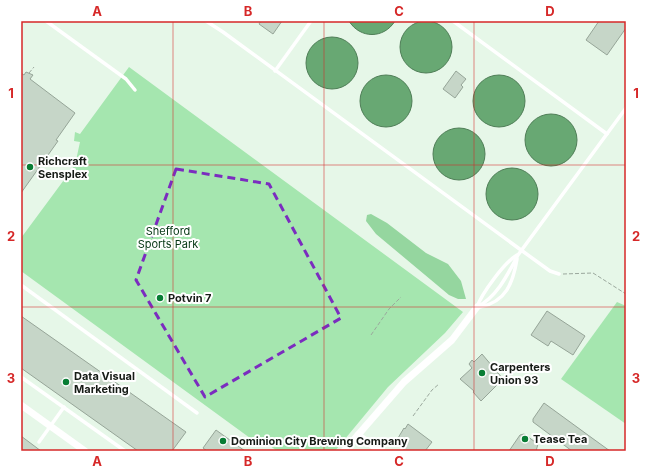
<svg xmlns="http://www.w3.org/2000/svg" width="647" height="472" font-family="Inter,sans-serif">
  <rect width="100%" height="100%" fill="#e6f7e8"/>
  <!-- green -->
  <g fill="#a5e6af">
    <path d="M129,67L463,312L445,333L388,387L335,451H277L257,436L250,438L21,271V238L75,165L80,142L74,141L75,132L80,134Z"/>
    <path d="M617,302L626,306V424L561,379Z"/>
  </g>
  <!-- forest -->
  <path fill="#95d69f" d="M371,214L387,223L426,253L448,264L461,281L466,299H458L449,295L376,234L366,221L367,215Z"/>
  <!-- water -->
  <g fill="#68a873" stroke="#4f7e57">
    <path d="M349,21H395C384,39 360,39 349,21Z"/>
    <circle cx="426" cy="47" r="26"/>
    <circle cx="332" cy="63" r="26"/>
    <circle cx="386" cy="101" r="26"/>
    <circle cx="499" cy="101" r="26"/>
    <circle cx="551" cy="140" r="26"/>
    <circle cx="459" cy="154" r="26"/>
    <circle cx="512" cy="194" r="26"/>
  </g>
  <!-- building -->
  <g fill="#c6d6c8" stroke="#96a598">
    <path d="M261,21H282L273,34L259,24Z"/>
    <path d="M599,21H626V28L607,55L586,40Z"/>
    <path d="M456,71L466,79L461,85L463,87L455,98L443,89Z"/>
    <path d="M26,72L33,75L30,79L75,113L56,140L58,141L21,193V73L24,75Z"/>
    <path d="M547,311L585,336L573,355L551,341L548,346L531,335Z"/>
    <path d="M21,316L186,432L172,451H138L21,368Z"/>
    <path d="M482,354L503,379L481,401L473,392L474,391L460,379L472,368L469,364L472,360L474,362Z"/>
    <path d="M544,403L592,438L610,451H572L533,422V419Z"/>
    <path d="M408,424L432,442L425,451H406L395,443L404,428L405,429Z"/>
    <path d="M216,430L245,451H207L203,448Z"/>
    <path d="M524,434L538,444L536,451H509L520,435Z"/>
    <path d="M21,436L41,451H21Z"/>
  </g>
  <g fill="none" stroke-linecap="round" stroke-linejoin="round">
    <!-- path -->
    <g stroke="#9ba89d" stroke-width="1" stroke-dasharray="4 2" stroke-linecap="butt">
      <path d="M29,73L34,67"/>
      <path d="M563,274L593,273L626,294"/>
      <path d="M371,335L389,309L401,297"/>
      <path d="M413,416L432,390L439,384"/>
    </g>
    <!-- service -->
    <g stroke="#fff" stroke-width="3.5">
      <path d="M46,21L126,79L135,90"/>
      <path d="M206,21L223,32L521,250L550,271L559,274"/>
      <path d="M453,21L607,134"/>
      <path d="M275,71L311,21"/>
      <path d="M21,285L197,413"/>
      <path d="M477,307C497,297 508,274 518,255L626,108"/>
      <path d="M477,307C482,293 504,263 517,255"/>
      <path d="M480,307C506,302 513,283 517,259"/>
      <path d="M21,377L125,451"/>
      <path d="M39,442L64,407"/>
    </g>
    <!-- minor -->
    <g stroke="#fff" stroke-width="7">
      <path d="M21,405L85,451"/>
      <path d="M358,435L380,451"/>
      <path d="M344,451L404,382L452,340L477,307"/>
    </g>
  </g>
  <!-- marked area -->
  <path fill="none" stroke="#7b2cbf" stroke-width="3" stroke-dasharray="8 5" stroke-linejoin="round" d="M176,169L269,184L341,318L205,397L136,280Z"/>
  <!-- grid -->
  <path fill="none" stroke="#d62828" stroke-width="1" stroke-opacity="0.55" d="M173,21V451M324,21V451M474,21V451M21,165H626M21,307H626"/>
  <!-- markers -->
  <g fill="#087d34" stroke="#fff" stroke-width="1.5">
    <circle cx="30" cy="167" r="4"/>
    <circle cx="160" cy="298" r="4"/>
    <circle cx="482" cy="373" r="4"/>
    <circle cx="66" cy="382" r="4"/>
    <circle cx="525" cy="439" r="4"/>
    <circle cx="223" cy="441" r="4"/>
  </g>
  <g text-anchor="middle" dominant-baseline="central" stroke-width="4" stroke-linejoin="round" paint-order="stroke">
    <!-- poi labels -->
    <g font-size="11" font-weight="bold" fill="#161b16" stroke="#fff" text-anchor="start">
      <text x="38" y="161">Richcraft<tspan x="38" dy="13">Sensplex</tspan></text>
      <text x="168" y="298">Potvin 7</text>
      <text x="490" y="367">Carpenters<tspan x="490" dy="13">Union 93</tspan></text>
      <text x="74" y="376">Data Visual<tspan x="74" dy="13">Marketing</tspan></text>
      <text x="533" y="439">Tease Tea</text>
      <text x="231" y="441">Dominion City Brewing Company</text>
    </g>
    <!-- park labels -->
    <g font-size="11" fill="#053714" stroke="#fff">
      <text x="168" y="231">Shefford<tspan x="168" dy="13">Sports Park</tspan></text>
    </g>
  </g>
  <!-- border -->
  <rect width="647" height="472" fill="none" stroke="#ffffff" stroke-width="44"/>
  <rect x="22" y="22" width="603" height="428" fill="none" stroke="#d62828" stroke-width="1.5"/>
  <g font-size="13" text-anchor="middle" font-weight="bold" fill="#d62828">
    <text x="97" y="16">A</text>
    <text x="248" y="16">B</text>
    <text x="399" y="16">C</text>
    <text x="550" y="16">D</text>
    <text x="11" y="98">1</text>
    <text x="636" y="98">1</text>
    <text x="11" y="241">2</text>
    <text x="636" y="241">2</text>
    <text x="11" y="383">3</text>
    <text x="636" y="383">3</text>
    <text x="97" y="466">A</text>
    <text x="248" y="466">B</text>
    <text x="399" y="466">C</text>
    <text x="550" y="466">D</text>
  </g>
</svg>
